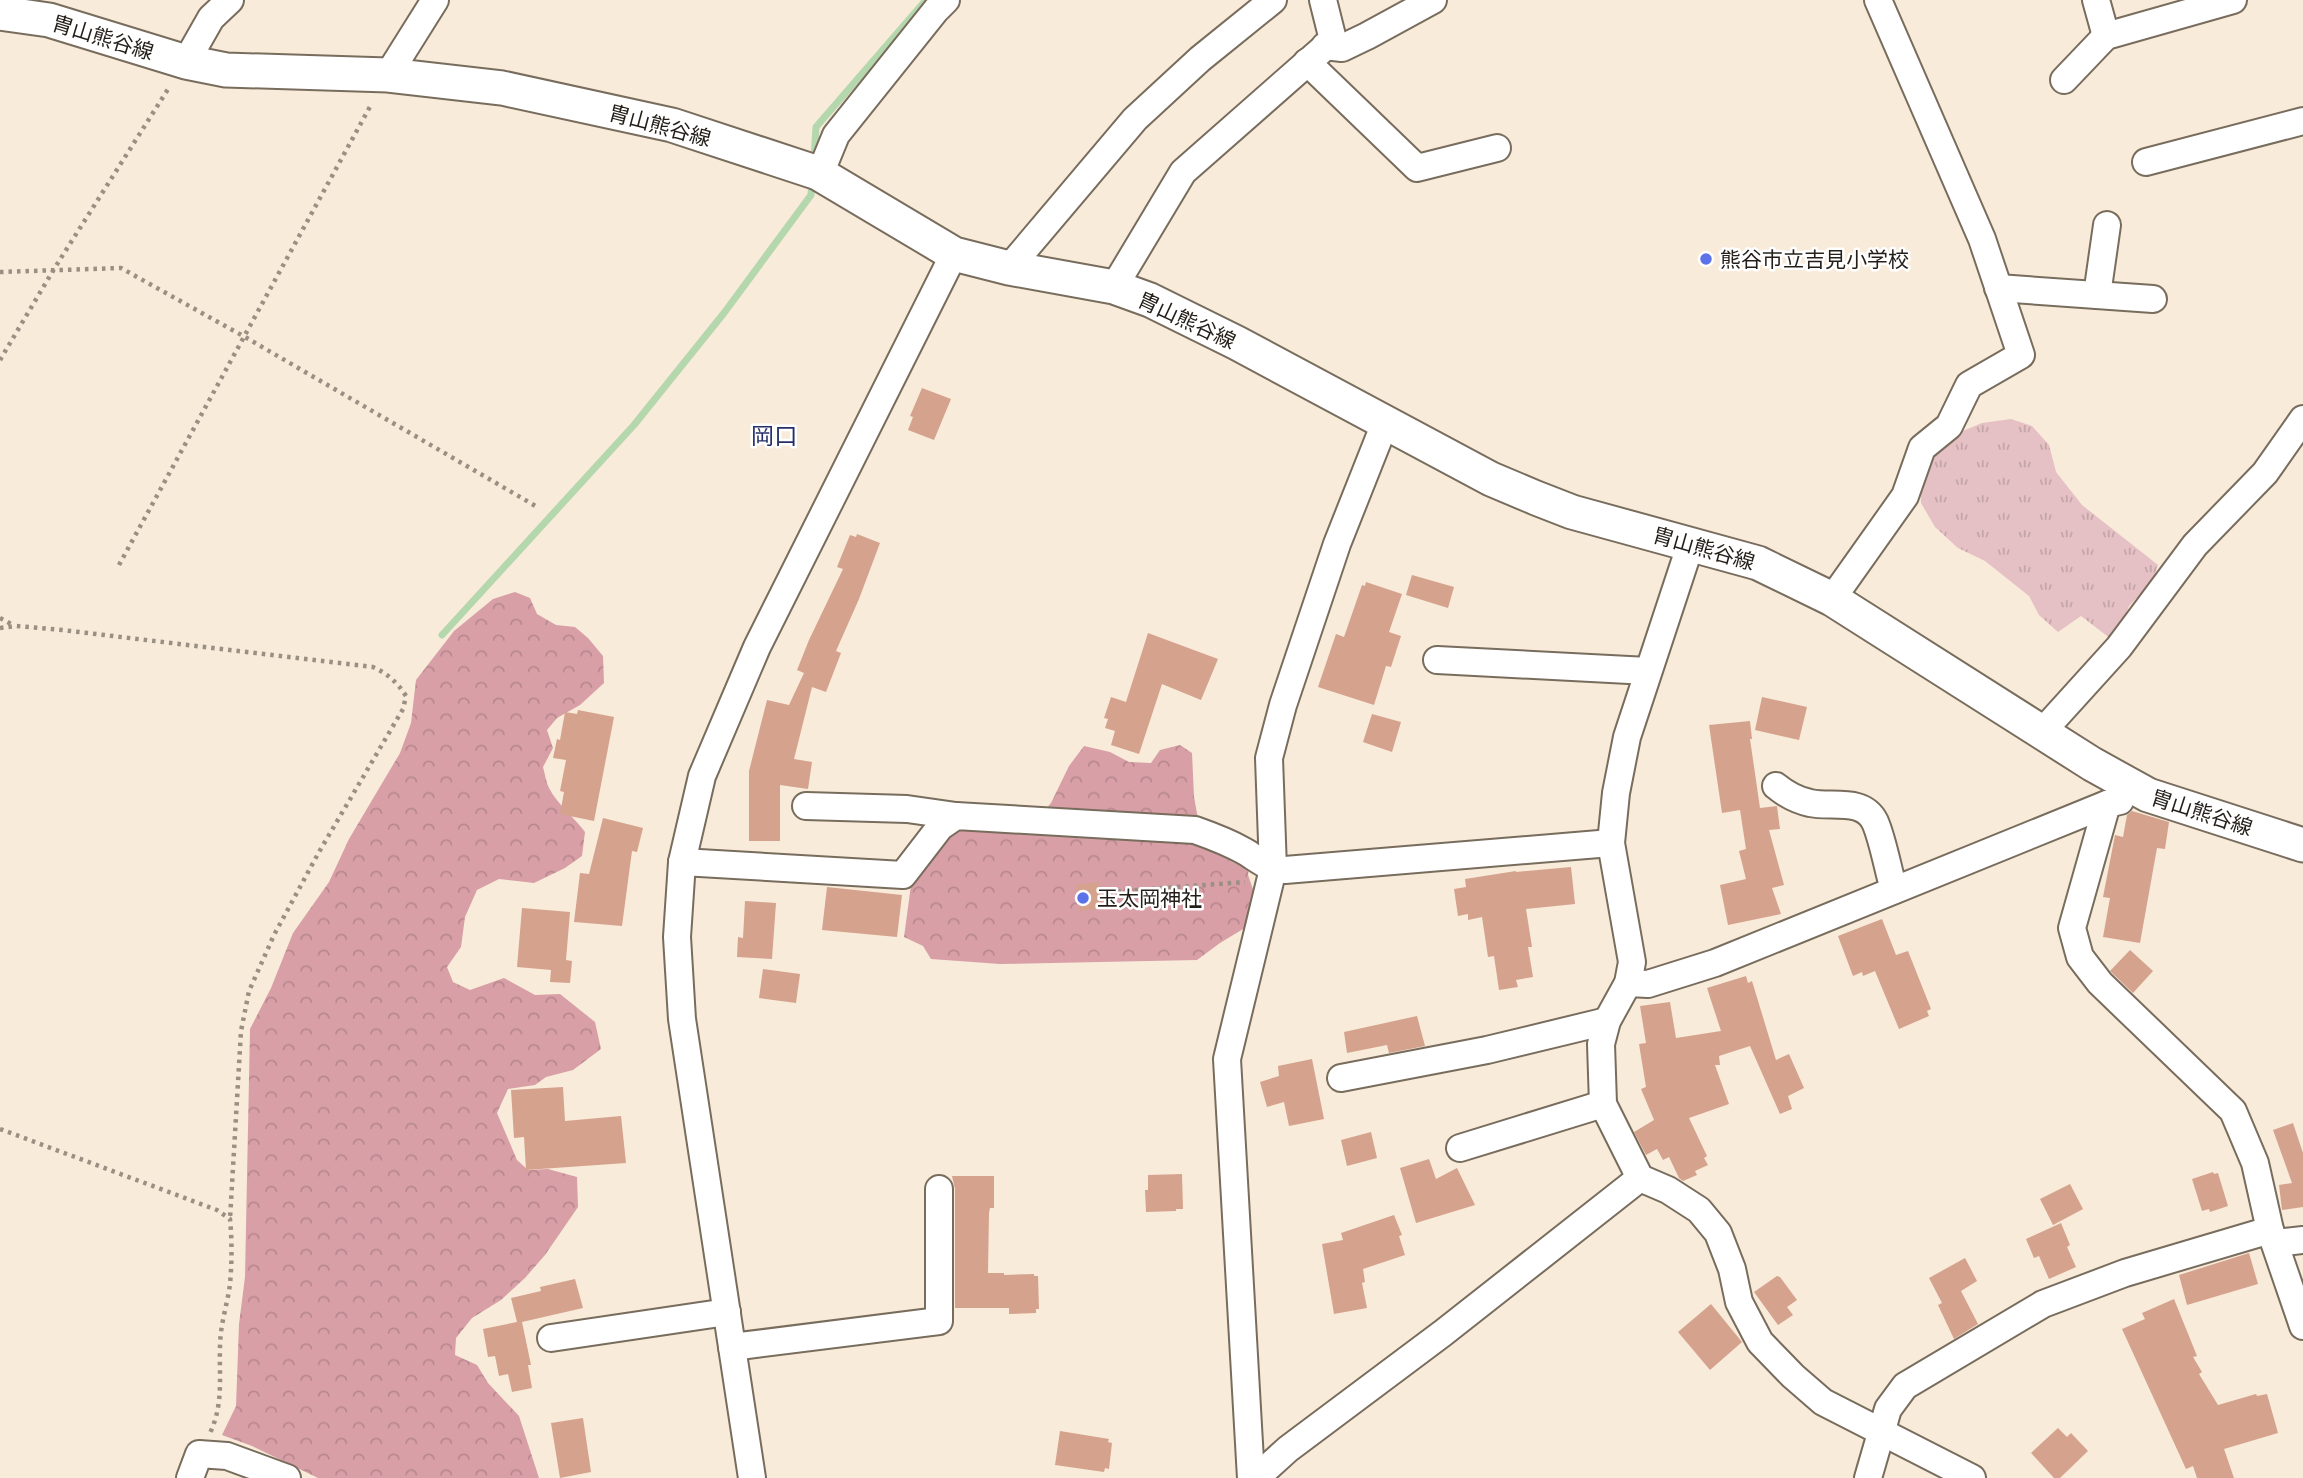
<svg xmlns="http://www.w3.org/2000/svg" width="2303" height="1478" font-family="Quicksand,'Noto Sans JP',sans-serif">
  <defs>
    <pattern id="grass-tufts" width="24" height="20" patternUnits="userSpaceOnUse" patternTransform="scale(1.75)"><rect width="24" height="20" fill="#e5c0c5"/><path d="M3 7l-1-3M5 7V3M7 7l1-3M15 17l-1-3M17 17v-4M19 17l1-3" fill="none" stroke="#c4a5a8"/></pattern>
    <pattern id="forest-crowns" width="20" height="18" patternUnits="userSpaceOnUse" patternTransform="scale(1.75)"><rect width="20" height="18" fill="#d89fa7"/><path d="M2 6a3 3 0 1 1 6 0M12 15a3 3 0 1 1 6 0" fill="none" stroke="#b9888f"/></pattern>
  </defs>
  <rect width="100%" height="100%" fill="#f8ebd9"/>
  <!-- grass -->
  <path fill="url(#grass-tufts)" d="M2011,419L2032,426L2049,445L2056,472L2082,505L2158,565L2152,582L2129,606L2120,628L2111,639L2081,616L2058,632L2039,615L2029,596L1985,561L1958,548L1935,527L1921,503L1920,478L1929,453L1953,435L1982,423Z"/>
  <!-- forest -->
  <g fill="url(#forest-crowns)">
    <path d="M515,592L530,598L537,614L556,625L575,627L588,638L603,656L604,683L580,705L557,718L547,730L553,748L543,767C545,774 546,782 549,788C558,805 574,817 585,832L582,856L565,868L534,883L499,879L477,890L465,917L461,947L447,967L453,982L470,990L504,978L535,995L560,994L595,1022L601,1049L573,1070L546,1077L535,1085L508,1089L497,1113L517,1160L528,1170L548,1169L577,1177L578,1207L545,1255L525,1278L501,1300L472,1318L456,1338L455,1355L477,1365L488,1383L519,1416L539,1478H318L252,1446L222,1435L236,1406L239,1324L245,1277L250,1029L271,988L293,933L329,882L349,839L400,753L411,723L416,680L454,631L493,599Z"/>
    <path d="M1180,745L1192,753L1194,797L1203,846L1234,863L1249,866L1248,875L1256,898L1248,926L1220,943L1197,960L1000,964L931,959L923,946L904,937L911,885L956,829L1030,827L1051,803L1069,766L1084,746L1110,752L1129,762L1151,763L1160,750Z"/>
  </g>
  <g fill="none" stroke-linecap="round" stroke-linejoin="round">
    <!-- stream -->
    <g stroke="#b4d7ad" stroke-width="7">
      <path d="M814,160L816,127L926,0"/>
      <path d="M442,635L634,425L724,313L811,195L812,179"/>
    </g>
  </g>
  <!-- building -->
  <g fill="#d5a28e">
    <path d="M922,388L951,399L934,440L908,430L913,417L910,416Z"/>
    <path d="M857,534L880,543L859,599L836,651L841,653L826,692L812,687L794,759L812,762L808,789L780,785V841H749V771L767,700L789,705L804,673L797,670L809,640L843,569L837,567L850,535L856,537Z"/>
    <path d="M1412,575L1454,587L1448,608L1406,595Z"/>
    <path d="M1366,582L1402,594L1389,632L1401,636L1391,667L1386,666L1374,705L1318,687L1336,634L1344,637L1362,585L1365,586Z"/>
    <path d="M1148,633L1218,659L1201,700L1162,684L1139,754L1111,745L1115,731L1105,728L1108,719L1104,718L1111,697L1126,702Z"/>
    <path d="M1762,697L1807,707L1799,740L1755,730Z"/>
    <path d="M578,710L614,717L594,821L560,814L564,792L560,791L566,760L553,758L557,739L560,740L565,712L577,714Z"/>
    <path d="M1372,714L1401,722L1392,752L1363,742Z"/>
    <path d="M1750,721L1752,739H1750L1760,808L1777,806L1780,829L1769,830L1784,885L1772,888L1781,914L1728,925L1720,885L1746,879L1739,851L1746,849L1740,810L1722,813L1709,725Z"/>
    <path d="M2132,811L2169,822L2165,849L2157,848L2140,943L2103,937L2110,898L2103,897L2115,835L2123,837L2127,815Z"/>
    <path d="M603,818L643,828L637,852L632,851L622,926L574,922L580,873L589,874Z"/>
    <path d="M1571,867L1575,904L1526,909L1532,947H1528L1533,977L1516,980L1518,987L1499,990L1494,956L1488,957L1482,917L1468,920V914L1458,916L1454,889L1466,887L1465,879L1516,871V872Z"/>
    <path d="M1099,882L1102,908L1080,911L1076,885Z"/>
    <path d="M827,887L902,895L897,937L822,930Z"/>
    <path d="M745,901L776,903L772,959L737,957L738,937L743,938Z"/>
    <path d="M522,908L570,912L566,960L572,961L570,983L550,982L551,970L517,967Z"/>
    <path d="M1882,919L1896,955L1908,951L1931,1009L1927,1011L1929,1016L1899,1029L1875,971L1863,976L1862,972L1853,976L1838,936Z"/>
    <path d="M2130,950L2153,971L2133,993L2110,971Z"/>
    <path d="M763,969L800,974L796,1003L759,998Z"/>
    <path d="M1746,976L1748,983L1752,981L1776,1060L1789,1054L1804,1088L1788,1096L1792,1109L1780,1114L1750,1046L1719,1056L1720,1065H1715L1729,1104L1689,1118L1707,1156L1704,1158L1708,1165L1695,1171L1697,1175L1683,1181L1679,1178L1669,1157L1663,1160L1657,1149L1646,1155L1634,1132L1654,1120L1641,1089L1646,1087L1639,1044L1646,1043L1640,1006L1670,1002L1676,1038L1721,1031L1707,988Z"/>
    <path d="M1417,1016L1425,1046L1389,1053L1387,1045L1347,1053L1344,1032Z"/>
    <path d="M1312,1059L1324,1119L1289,1126L1284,1102L1267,1107L1260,1082L1279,1076L1278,1066Z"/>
    <path d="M563,1087L565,1121L621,1116L626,1163L526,1170L524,1137L514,1138L511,1090Z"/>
    <path d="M2293,1123L2303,1153V1207L2282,1210L2279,1185L2292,1183L2273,1130Z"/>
    <path d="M1371,1132L1377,1158L1347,1166L1341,1140Z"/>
    <path d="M1429,1159L1436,1179L1457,1168L1475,1205L1416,1223L1400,1168Z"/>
    <path d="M2213,1172L2214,1174L2218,1173L2228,1206L2210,1212L2209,1209L2202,1211L2192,1179Z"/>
    <path d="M1182,1174L1183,1209H1176V1211L1146,1212L1145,1190H1148V1175Z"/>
    <path d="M952,1176H994V1208H990L989,1213L988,1273H1004V1275L1034,1274V1276H1038L1039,1309H1036V1313L1009,1314V1308H955V1189Z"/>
    <path d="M2070,1184L2083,1209L2053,1225L2040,1199Z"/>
    <path d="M1394,1215L1402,1235L1399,1236L1405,1255L1363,1269L1365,1282L1362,1283L1367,1308L1334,1314L1322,1244L1343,1240L1341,1233Z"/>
    <path d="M2061,1223L2070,1245L2067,1247L2076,1267L2049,1279L2039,1256L2034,1258L2026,1239Z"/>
    <path d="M2249,1253L2258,1284L2187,1305L2179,1275Z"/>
    <path d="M1965,1258L1977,1281L1961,1291L1978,1324L1954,1339L1938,1305L1942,1303L1929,1278Z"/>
    <path d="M1777,1276L1780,1277L1797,1300L1787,1307L1793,1315L1778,1325L1754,1292Z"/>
    <path d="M575,1279L583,1308L522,1322L531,1365H528L532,1388L512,1392L508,1374L499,1376L495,1356L488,1357L483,1329L517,1322L511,1298L541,1291L540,1287Z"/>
    <path d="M2174,1299L2197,1356L2193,1357L2202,1372L2199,1374L2218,1405L2256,1394L2257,1396L2267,1394L2278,1433L2224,1449L2234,1478H2197L2193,1466L2186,1469L2122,1329L2145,1319L2142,1313Z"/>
    <path d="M1711,1304L1742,1342L1710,1370L1678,1332Z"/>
    <path d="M583,1418L591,1472L560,1478L551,1423Z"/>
    <path d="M2058,1428L2067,1437L2071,1433L2088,1451L2060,1478H2054L2031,1453Z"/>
    <path d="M1060,1431L1109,1439L1108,1442L1112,1443L1109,1469L1105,1468L1104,1472L1055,1465Z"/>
  </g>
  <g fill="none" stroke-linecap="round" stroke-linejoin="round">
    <defs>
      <g id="minor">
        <path d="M2096,0L2106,36"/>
        <path d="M1325,46L1342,48L1367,36L1433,0"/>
        <path d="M186,62L211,18L230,0"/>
        <path d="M1307,62L1417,168L1497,148"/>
        <path d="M388,75L435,0"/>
        <path d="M2064,80L2106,36L2233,0"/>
        <path d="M2146,162L2303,121"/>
        <path d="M820,174L836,135L936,10L946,0"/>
        <path d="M1009,268L1135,119L1200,59L1273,0"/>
        <path d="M1114,287L1183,172L1333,40L1323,0"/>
        <path d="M1998,288L2153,299"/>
        <path d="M2097,295L2107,225"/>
        <path d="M1691,543L1627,737L1616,793L1611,843L1632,962L1628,983L1607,1021L1601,1044L1603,1104L1640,1178L1668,1190L1699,1210L1718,1233L1732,1269L1739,1302L1760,1342L1793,1376L1823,1402L1972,1478"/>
        <path d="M1832,599L1905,496L1922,448L1949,426L1969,385L2021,355L1982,239L1878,0"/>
        <path d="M1437,660L1648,671"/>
        <path d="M2042,732L2119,647L2195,545L2265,473L2303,419"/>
        <path d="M1776,786C1787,795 1796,800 1810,803C1831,808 1863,797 1875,822C1883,840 1888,870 1894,890"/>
        <path d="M2107,804L2072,928L2080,957L2100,983L2233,1111L2255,1163L2270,1230L2303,1326"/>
        <path d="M806,806L907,809L956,816"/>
        <path d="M682,862L903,875L940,827L956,816L1195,830C1212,836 1228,842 1244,851C1258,859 1268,869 1285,870L1611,843"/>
        <path d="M1628,983L1648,984L1715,963L2107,804L2120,801"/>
        <path d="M1341,1078L1487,1050L1607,1021"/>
        <path d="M1460,1148L1603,1104"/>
        <path d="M2275,1243L2303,1240"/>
        <path d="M551,1338L727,1312"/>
        <path d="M732,1347L939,1321V1189"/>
        <path d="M190,1478L199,1454L227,1456L287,1478"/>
        <path d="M752,1478L682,1019L677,937L682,862L702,776L757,647L954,254"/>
        <path d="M1251,1478L1227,1059L1273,869L1269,758L1283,705L1337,544L1385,423"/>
        <path d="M1256,1478L1288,1449L1443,1333L1640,1178"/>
        <path d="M1868,1478L1888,1409L1905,1386L2043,1304L2125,1273L2270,1230"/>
      </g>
      <path id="major" d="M0,13L49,20L186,62L226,70L388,75L502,88L672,125L818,173L954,254L1009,268L1114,287L1150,300L1237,343L1491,479L1536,498L1572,512L1758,563L1832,599L2092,764L2148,795L2303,845"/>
    </defs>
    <!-- minor casing -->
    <use href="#minor" stroke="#786c5d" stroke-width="30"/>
    <!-- major casing -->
    <use href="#major" stroke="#786c5d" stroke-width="37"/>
    <!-- path -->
    <g stroke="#998f83" stroke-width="4.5" stroke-dasharray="3.5 5" stroke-linecap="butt">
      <path d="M0,272L121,268L245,337L539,508"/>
      <path d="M0,360L54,269L170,86"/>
      <path d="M119,565L372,103"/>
      <path d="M0,618L15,626"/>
      <path d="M0,628L16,626L62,630L373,667C388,674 397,682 406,696L403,709L319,852L274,935L249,991L241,1031L230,1219"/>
      <path d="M1109,892L1245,882"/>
      <path d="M0,1129L217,1210L230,1219C232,1240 232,1262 230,1284C228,1300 223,1316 221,1332C217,1368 226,1399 210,1433"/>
    </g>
    <!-- minor -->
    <use href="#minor" stroke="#fff" stroke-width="26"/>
    <!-- major -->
    <use href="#major" stroke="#fff" stroke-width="33"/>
  </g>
  <!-- markers -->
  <g fill="#5b72e8" stroke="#fff" stroke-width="2.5">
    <circle cx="1706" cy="259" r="7"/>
    <circle cx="1083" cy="898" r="7"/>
  </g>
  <g text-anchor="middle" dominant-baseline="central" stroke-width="5" stroke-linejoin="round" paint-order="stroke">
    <!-- street labels -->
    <g font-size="21" fill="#231e18" stroke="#fff">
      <text transform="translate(103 37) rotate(17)">胄山熊谷線</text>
      <text transform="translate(660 125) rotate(15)">胄山熊谷線</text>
      <text transform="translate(1187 320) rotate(25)">胄山熊谷線</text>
      <text transform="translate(1704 548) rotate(16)">胄山熊谷線</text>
      <text transform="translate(2202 812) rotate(18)">胄山熊谷線</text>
    </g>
    <!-- poi labels -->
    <g font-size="21" fill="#231e18" stroke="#fff" text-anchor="start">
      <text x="1720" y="259">熊谷市立吉見小学校</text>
      <text x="1097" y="898">玉太岡神社</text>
    </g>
    <!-- neighbourhood labels -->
    <g font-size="23" fill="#242f68" stroke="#fff">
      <text x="774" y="435">岡口</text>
    </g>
  </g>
</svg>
